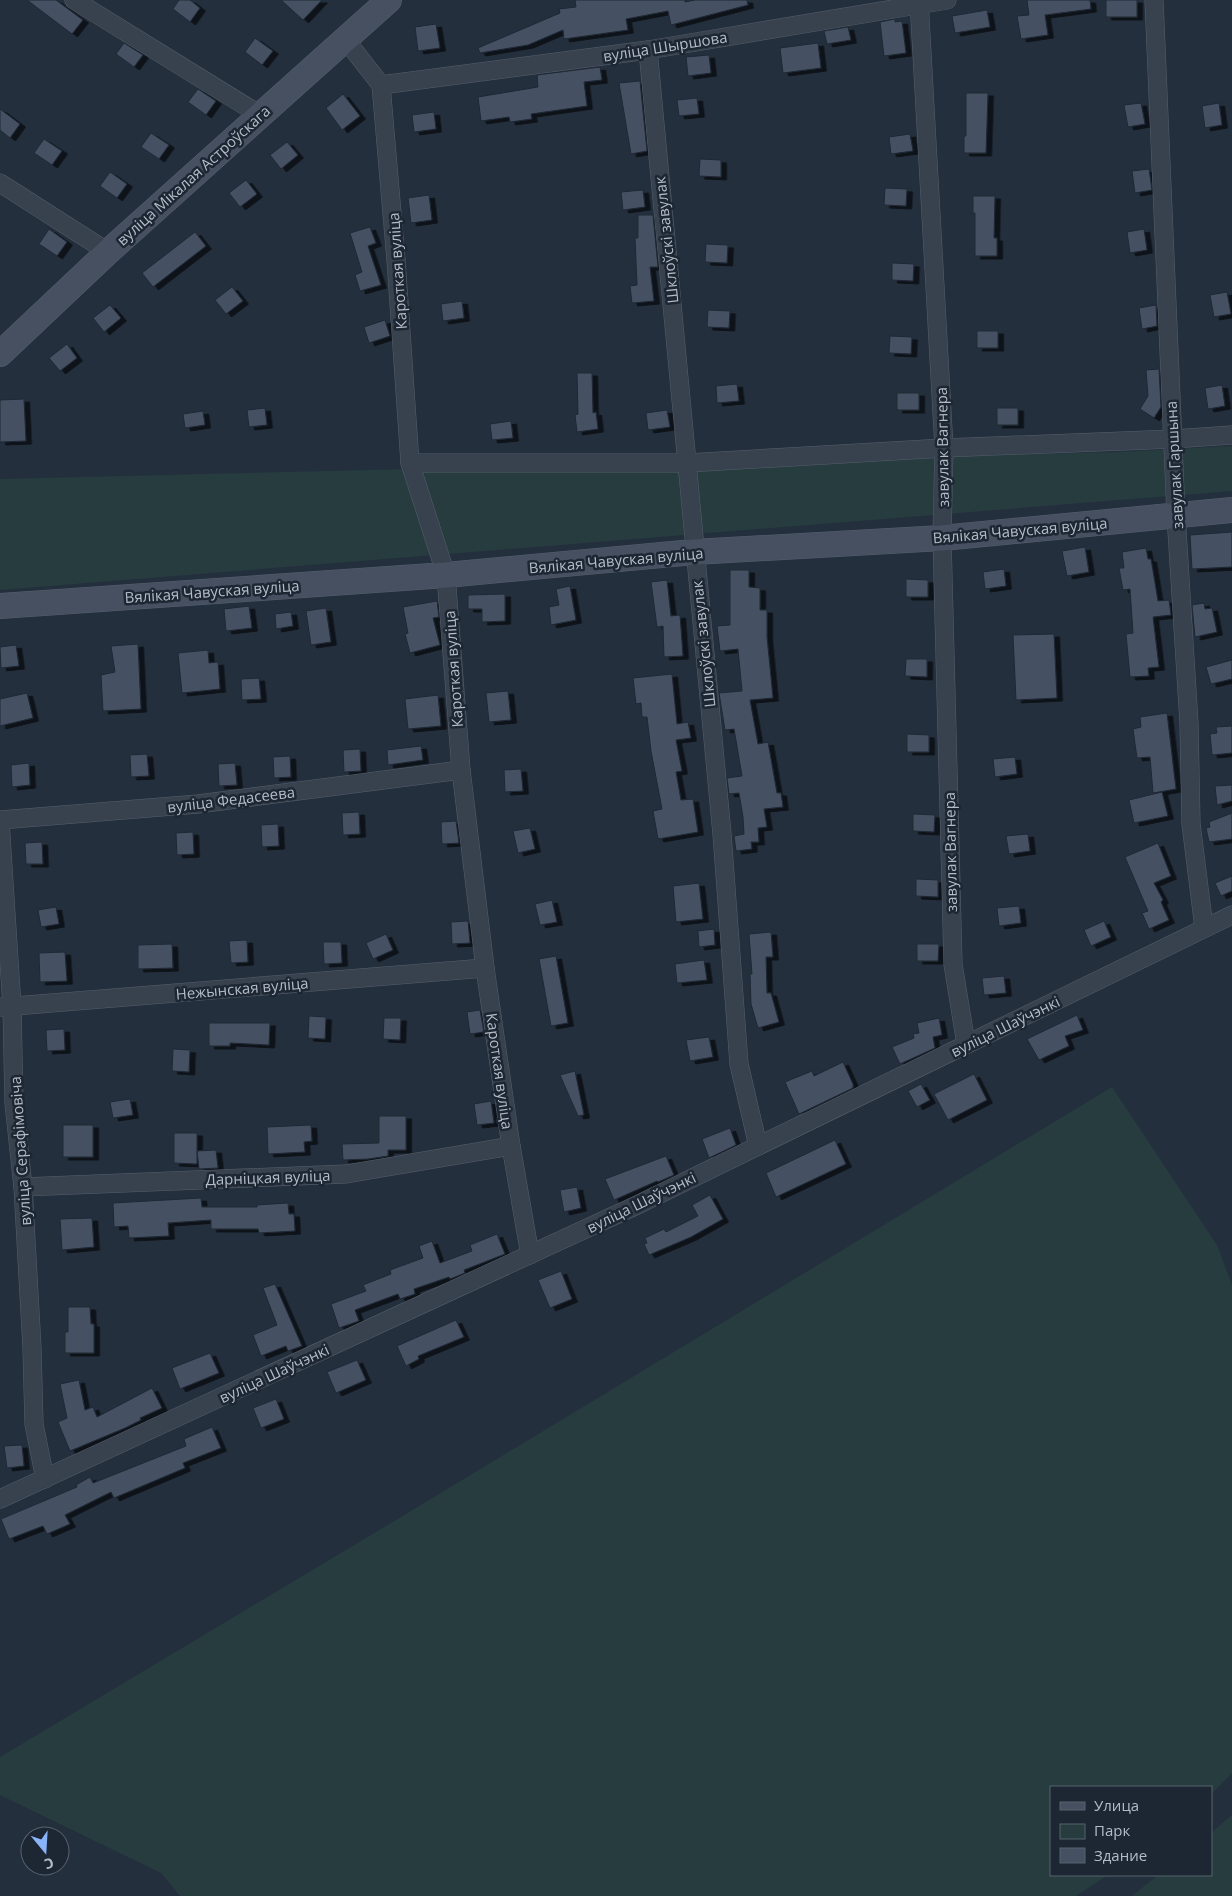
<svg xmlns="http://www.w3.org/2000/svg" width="1232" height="1896" font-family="'Open Sans',sans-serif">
  <defs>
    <filter id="shadow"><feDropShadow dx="5.5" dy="3" stdDeviation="0" flood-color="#0009"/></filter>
  </defs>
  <rect width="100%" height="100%" fill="#242f3e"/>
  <!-- green -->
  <g fill="#263c3f">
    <path d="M1232,446V491L0,590V479L1118,452Z"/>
    <path d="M1112,1087L1217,1245L1232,1285V1773L1211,1794V1787H1051V1875H1108L1076,1896H180L161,1873L0,1795V1757L396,1520Z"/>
    <path d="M1232,1815V1896H1132L1158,1875H1211V1833Z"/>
  </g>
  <!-- building -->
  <g fill="#455162" stroke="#1f2835" filter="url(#shadow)">
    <path d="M27,0H56L83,20L72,34Z"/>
    <path d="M179,0H190L200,8L190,22L173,9Z"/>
    <path d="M281,0H322L303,20Z"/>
    <path d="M575,0H685V2L695,0H747L748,5L671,25L668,11L626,19L628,30L564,39L563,30L528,45L480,53L478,48L560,13L559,9L576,7Z"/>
    <path d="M1027,0H1090L1091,9L1045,15L1048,35L1021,39L1017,16L1029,15Z"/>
    <rect x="1106" y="0" width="31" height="17"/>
    <path d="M987,10L990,27L955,33L952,16Z"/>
    <path d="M895,19V22L902,21L906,53L884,56L880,22Z"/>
    <path d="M436,24L440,48L418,51L415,27Z"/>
    <path d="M848,27L851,40L827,44L824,31Z"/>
    <path d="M255,38L273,51L262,65L245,52Z"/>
    <path d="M124,43L143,55L134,67L116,54Z"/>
    <path d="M818,43L821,68L783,73L780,48Z"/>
    <path d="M709,55L711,73L688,76L686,57Z"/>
    <path d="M600,67L602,80L584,82L587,106L531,114L532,119L510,122L509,117L481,121L478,97L538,87L537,75Z"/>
    <path d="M640,81L647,151L631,154L619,83Z"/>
    <path d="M198,89L216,101L206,115L188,102Z"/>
    <path d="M966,93H988L986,153H964V136H966Z"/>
    <path d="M343,94L360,116L342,130L326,108Z"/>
    <path d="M697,98L699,114L679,116L677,100Z"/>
    <path d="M1141,103L1145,124L1128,127L1124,105Z"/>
    <path d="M1219,103L1222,125L1205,128L1202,106Z"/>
    <path d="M0,109L20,124L10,138L0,130Z"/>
    <path d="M434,112L436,129L414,132L412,115Z"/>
    <path d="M151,133L169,145L159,159L141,147Z"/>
    <path d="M910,134L913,151L891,154L889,137Z"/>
    <path d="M44,139L62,151L52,165L34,153Z"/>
    <path d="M287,142L298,155L281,169L270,155Z"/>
    <path d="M700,159L721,160V177L699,176Z"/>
    <path d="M1149,169L1152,190L1135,193L1132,171Z"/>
    <path d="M110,172L127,184L117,198L100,186Z"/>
    <path d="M246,180L257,194L240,207L229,193Z"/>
    <path d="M885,188L907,189L906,206L884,205Z"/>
    <path d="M643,190L645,207L623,210L621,192Z"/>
    <path d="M429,195L432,220L411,223L408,198Z"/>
    <path d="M973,196H995L994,238H997V256H975V213H973Z"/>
    <path d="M638,215H653L658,267H650L654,301L632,303L630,286L637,285L635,238H638Z"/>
    <path d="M370,227L376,243L368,246L381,285L360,291L355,275L362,272L350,233Z"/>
    <path d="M49,229L67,242L57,256L39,244Z"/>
    <path d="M1144,229L1147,250L1130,253L1127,232Z"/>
    <path d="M195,232L206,246L153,287L142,273Z"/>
    <path d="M706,244L728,245L727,263L705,262Z"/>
    <path d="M892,263L914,264L913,281L892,280Z"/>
    <path d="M232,287L243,301L226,314L215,300Z"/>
    <path d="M1227,292L1231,314L1214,317L1210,295Z"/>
    <path d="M462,301L464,318L443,321L441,304Z"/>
    <path d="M110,305L121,318L104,332L93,318Z"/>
    <path d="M1156,305L1157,326L1142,329L1139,308Z"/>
    <path d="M708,310L730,311L729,328L707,327Z"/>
    <path d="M385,320L390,336L369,343L364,327Z"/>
    <rect x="977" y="331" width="21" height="17"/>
    <path d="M890,336L912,337L911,354L889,353Z"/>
    <path d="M67,344L77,358L60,371L49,358Z"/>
    <path d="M1159,369L1161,407L1154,418L1140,409L1148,396L1146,370Z"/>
    <path d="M577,373H592L593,413L596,412L598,429L577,432L575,415L578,414Z"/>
    <path d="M737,384L739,401L717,403L716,386Z"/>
    <path d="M1222,385L1225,406L1208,409L1205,388Z"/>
    <rect x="897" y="393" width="22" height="17"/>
    <path d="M24,399L26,441L0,442V400Z"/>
    <path d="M265,408L267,425L249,427L247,410Z"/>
    <rect x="997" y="408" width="21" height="17"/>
    <path d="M667,410L670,427L648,430L646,413Z"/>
    <path d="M203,411L205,425L185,428L183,414Z"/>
    <path d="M511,421L513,438L492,440L490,424Z"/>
    <path d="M1232,532V567L1192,569L1190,535Z"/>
    <path d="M1085,547L1089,572L1067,576L1062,551Z"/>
    <path d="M1146,548L1148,559H1151L1158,601L1169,600L1171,615L1153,617L1159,667L1148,668L1149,676L1130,677L1126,634L1133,633L1130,589L1123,590L1119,568H1124L1122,552Z"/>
    <path d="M1004,569L1006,586L985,589L983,572Z"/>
    <path d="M730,570H749V587L760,588V610H767V637L773,698L750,700L758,744L768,742L777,793H781L783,807L764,809L767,827L758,828L759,842H751L752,849L736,851L734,836L744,834L743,817L739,793L729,794L727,778L742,776L734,729L725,730L719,693L742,691L738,649L720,651L717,626L730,625Z"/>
    <path d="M906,579L928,580V597H906Z"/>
    <path d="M667,580L671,616L680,615L683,656L664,657L663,626L657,627L651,582Z"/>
    <path d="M570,586L576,620L551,625L549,607L559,605L556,589Z"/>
    <path d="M505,594V621L482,622V609H468V595Z"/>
    <path d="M437,601L439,617L433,618L440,645L410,653L405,634L408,633L403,607Z"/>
    <path d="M1204,603L1205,609L1212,608L1217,632L1195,637L1192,605Z"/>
    <path d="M249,606L252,628L226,631L224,609Z"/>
    <path d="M326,608L331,642L311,645L306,611Z"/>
    <path d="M291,612L293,626L276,629L275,614Z"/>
    <path d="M1054,634L1057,698L1016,700L1013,635Z"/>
    <path d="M138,644L141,709L103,711L101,675L115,672L111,646Z"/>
    <path d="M16,645L19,666L1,668L0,647Z"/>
    <path d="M208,650L209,663L218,662L220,689L182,693L178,653Z"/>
    <path d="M906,659H927V677L905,676Z"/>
    <path d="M1232,660V679L1211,684L1206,667Z"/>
    <path d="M672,674L677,724L688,722L691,738L676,740L682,771L676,772L681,800L693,799L698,832L658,839L653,811L662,809L651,751L647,717H642L641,703L636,704L633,678Z"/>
    <path d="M259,678L261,699L242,700L241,679Z"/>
    <path d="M508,691L511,720L489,722L486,693Z"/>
    <path d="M27,693L33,718L0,726V699Z"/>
    <path d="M438,695L441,726L408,729L405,699Z"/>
    <path d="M1167,713L1176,789L1153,793L1150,757L1137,758L1133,729L1141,727L1140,717Z"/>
    <path d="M1232,726V753L1212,755L1210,734L1217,733L1216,727Z"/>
    <path d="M907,734L929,735V752H907Z"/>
    <path d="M421,746L423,760L388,765L387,750Z"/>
    <path d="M360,749L361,771L344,772L343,750Z"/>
    <path d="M147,754L149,776L131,777L130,755Z"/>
    <path d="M290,756L291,777L274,778L273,757Z"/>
    <path d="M1015,757L1017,774L995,777L993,759Z"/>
    <path d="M29,763L30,785L12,787L11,765Z"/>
    <path d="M235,763L237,785L219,786L218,764Z"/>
    <path d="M521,769L523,791L505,792L504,770Z"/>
    <path d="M1232,785V801L1217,805L1215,786Z"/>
    <path d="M1162,792L1168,816L1134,823L1129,800Z"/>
    <path d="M359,812L360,834L343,835L342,813Z"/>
    <path d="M1232,813V839L1209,842L1206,828L1210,827L1209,822Z"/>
    <path d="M913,814L935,815L934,832L913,831Z"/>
    <path d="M456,821L459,843L442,844L441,822Z"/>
    <path d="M278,824L279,846L262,847L261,825Z"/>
    <path d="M530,828L535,849L518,853L513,831Z"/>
    <path d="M193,832L194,854L177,855L176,833Z"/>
    <path d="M1028,834L1030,851L1009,854L1006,836Z"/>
    <path d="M42,842L43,864H26L25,843Z"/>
    <path d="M1158,843L1171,876L1154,883L1163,900L1161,902L1169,920L1149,929L1142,913L1148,911L1125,857Z"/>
    <path d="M1232,876V891L1221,896L1215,883Z"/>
    <path d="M916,879L938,880V897L916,896Z"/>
    <path d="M699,883L703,919L676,922L673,886Z"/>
    <path d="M552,900L557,922L540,925L535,904Z"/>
    <path d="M1019,906L1021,923L999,926L997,908Z"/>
    <path d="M56,907L59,924L41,927L38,910Z"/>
    <path d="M468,921L470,943L452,944L451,922Z"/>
    <path d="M1104,921L1111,937L1091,946L1084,930Z"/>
    <path d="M714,929L715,945L699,947L698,931Z"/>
    <path d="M771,932L773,957H766L767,993H771L779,1022L758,1028L751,1004L750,974H752L749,934Z"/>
    <path d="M386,934L393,950L373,959L366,943Z"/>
    <path d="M247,940L248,962L231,963L229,941Z"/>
    <path d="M323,942H341L342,963L324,964Z"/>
    <path d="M172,944L173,968L138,969V945Z"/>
    <path d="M917,944H939L938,961H917Z"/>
    <path d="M65,952L67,981L40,982L39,953Z"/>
    <path d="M556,956L568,1023L551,1026L539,959Z"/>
    <path d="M704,960L707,980L677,983L675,964Z"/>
    <path d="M1004,976L1006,993L984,995L982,978Z"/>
    <path d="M480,1010L484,1032L470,1034L467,1012Z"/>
    <path d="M1077,1015L1083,1030L1065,1036L1069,1046L1039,1060L1027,1039Z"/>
    <path d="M309,1016L326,1017L325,1039L308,1038Z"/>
    <path d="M384,1018H401L400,1040L383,1039Z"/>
    <path d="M939,1018L942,1035L933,1037L935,1048L900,1064L892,1047L914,1038L913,1034L919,1033L917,1023Z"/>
    <path d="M209,1023H270L269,1045L230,1043V1046H209Z"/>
    <path d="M64,1029L65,1050L47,1051L46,1030Z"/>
    <path d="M709,1037L713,1057L690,1061L686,1040Z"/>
    <path d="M173,1049L190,1050L189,1072L172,1071Z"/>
    <path d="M843,1062L853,1084V1088L799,1114L785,1082L812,1071L814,1076Z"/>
    <path d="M575,1071L584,1115L578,1116L560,1075Z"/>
    <path d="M974,1074L987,1100L948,1120L934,1094Z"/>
    <path d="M921,1084L930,1100L917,1107L908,1091Z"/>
    <path d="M130,1099L133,1115L113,1118L110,1102Z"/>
    <path d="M491,1101L494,1123L477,1125L474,1104Z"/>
    <path d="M379,1116H406V1150H388V1156L368,1159L343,1160L342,1144L379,1143Z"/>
    <rect x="63" y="1125" width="30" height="32"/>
    <path d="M311,1125L312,1141L304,1142L305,1152L268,1154L267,1127Z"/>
    <path d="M730,1128L736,1145L709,1158L702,1139Z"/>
    <path d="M174,1133H197V1164L174,1163Z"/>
    <path d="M835,1140L846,1164L776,1197L766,1173Z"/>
    <path d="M216,1150L218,1168L199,1169L197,1151Z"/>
    <path d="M666,1156L674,1175L658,1182L657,1181L614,1200L605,1179Z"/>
    <path d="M577,1187L581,1208L564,1212L560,1190Z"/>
    <path d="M710,1195L723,1219L691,1237L649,1255L644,1244L647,1243L645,1238L664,1229L666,1232L698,1216L692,1205Z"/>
    <path d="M201,1198L202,1207H257V1205L288,1203L289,1214H294L295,1231L259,1233L258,1229H211V1220L168,1223L169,1236L129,1238L128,1226L114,1227L113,1203Z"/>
    <path d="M92,1218L94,1247L62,1250L60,1219Z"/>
    <path d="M497,1234L505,1254L464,1270L465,1273L450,1279L449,1277L414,1289L415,1294L400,1299L398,1294L355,1310L359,1321L339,1328L331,1304L366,1291L363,1285L391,1274L390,1270L423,1258L419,1246L432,1241L440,1263L472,1251L470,1245Z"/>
    <path d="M561,1271L572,1299L550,1308L538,1280Z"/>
    <path d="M275,1284L302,1346L288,1351L286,1346L261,1356L253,1335L277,1325L263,1288Z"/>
    <path d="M68,1307H90L91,1324H94V1353H65V1332H68Z"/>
    <path d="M456,1320L464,1337L418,1356L419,1359L406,1366L397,1346Z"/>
    <path d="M210,1353L219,1373L180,1389L172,1368Z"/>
    <path d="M357,1360L366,1380L336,1393L327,1372Z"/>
    <path d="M79,1380L85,1410L93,1407L97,1417L152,1388L162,1408L140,1418L141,1420L125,1428L70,1451L58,1422L67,1418L60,1384Z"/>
    <path d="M276,1399L284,1419L261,1428L253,1408Z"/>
    <path d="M212,1427L221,1448L183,1463L185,1468L114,1498L111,1492L65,1515L70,1524L47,1534L43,1526L9,1539L1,1519L77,1487L76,1485L90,1477L93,1483L186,1446L184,1439Z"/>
    <path d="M22,1445L24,1466L7,1468L4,1446Z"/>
  </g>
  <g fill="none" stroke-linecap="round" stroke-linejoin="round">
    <defs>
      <g id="street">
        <path d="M74,0L260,115"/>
        <path d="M919,0L944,448L942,538L953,964L966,1044"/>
        <path d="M1154,0L1176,515L1189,723L1191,824L1204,928"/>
        <path d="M345,39L381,85"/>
        <path d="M648,50L722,834L739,1064L758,1146"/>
        <path d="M381,85L396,260L410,463L446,575L461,770L485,968L511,1146L530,1255"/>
        <path d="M381,85L648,50L947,0"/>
        <path d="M0,183L108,252"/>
        <path d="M410,463H687L944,448L1173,439L1232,435"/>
        <path d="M0,820L198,804L461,770"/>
        <path d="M0,821L12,1007L14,1103L23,1187L32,1348L34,1424L45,1479"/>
        <path d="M2,1007L485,968"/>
        <path d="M23,1187L346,1174L511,1146"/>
        <path d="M0,1499L635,1206L1232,915"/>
      </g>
      <g id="secondary">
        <path d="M0,354L108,252L389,0"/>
        <path d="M0,606L446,575L694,552L942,538L1232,510"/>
      </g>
    </defs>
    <!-- street casing -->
    <use href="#street" stroke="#565f6c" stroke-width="19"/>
    <!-- secondary casing -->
    <use href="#secondary" stroke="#565f6c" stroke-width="26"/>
    <!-- street -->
    <use href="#street" stroke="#38414e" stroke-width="18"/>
    <!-- secondary -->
    <use href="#secondary" stroke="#465061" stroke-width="25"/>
  </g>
  <g text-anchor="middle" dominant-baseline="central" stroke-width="5" stroke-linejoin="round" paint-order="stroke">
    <!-- street labels -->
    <g font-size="15" fill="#b4bcc9" stroke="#1d2633">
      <text transform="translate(665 46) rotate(-9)">вуліца Шыршова</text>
      <text transform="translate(193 175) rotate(-42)">вуліца Мікалая Астроўскага</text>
      <text transform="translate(666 240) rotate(-96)">Шклоўскі завулак</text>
      <text transform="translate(397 271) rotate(-94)">Кароткая вуліца</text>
      <text transform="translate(942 447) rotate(-91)">завулак Вагнера</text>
      <text transform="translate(1174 465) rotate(-93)">завулак Гаршына</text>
      <text transform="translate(1020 530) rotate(-5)">Вялікая Чавуская вуліца</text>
      <text transform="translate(616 560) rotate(-5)">Вялікая Чавуская вуліца</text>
      <text transform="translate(212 591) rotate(-4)">Вялікая Чавуская вуліца</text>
      <text transform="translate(703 644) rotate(-96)">Шклоўскі завулак</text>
      <text transform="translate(453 669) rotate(-94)">Кароткая вуліца</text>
      <text transform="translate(231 799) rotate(-7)">вуліца Федасеева</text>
      <text transform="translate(950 852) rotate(-91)">завулак Вагнера</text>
      <text transform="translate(242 988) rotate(-5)">Нежынская вуліца</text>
      <text transform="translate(1005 1026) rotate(-26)">вуліца Шаўчэнкі</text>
      <text transform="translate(500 1071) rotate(82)">Кароткая вуліца</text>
      <text transform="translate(20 1151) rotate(-94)">вуліца Серафімовіча</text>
      <text transform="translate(268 1177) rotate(-2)">Дарніцкая вуліца</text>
      <text transform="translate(641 1202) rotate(-26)">вуліца Шаўчэнкі</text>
      <text transform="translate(274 1373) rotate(-25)">вуліца Шаўчэнкі</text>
    </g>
  </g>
  <!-- legend -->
  <rect x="1050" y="1786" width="162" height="90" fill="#1d2633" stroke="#59626f"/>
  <rect x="1060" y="1802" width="25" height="8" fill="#465061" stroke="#59626f"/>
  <text x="1094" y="1811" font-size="15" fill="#b4bcc9">Улица</text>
  <rect x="1060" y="1824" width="25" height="15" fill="#263c3f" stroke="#59626f"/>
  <text x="1094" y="1836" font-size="15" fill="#b4bcc9">Парк</text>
  <rect x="1060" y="1848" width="25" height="15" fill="#455162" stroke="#59626f"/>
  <text x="1094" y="1861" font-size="15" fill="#b4bcc9">Здание</text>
  <!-- north arrow -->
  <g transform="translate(45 1851) rotate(162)"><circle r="24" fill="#1d2633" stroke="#59626f"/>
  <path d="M0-4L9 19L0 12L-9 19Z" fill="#8ab4f8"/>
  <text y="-8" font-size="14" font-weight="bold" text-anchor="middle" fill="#b4bcc9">С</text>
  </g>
</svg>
